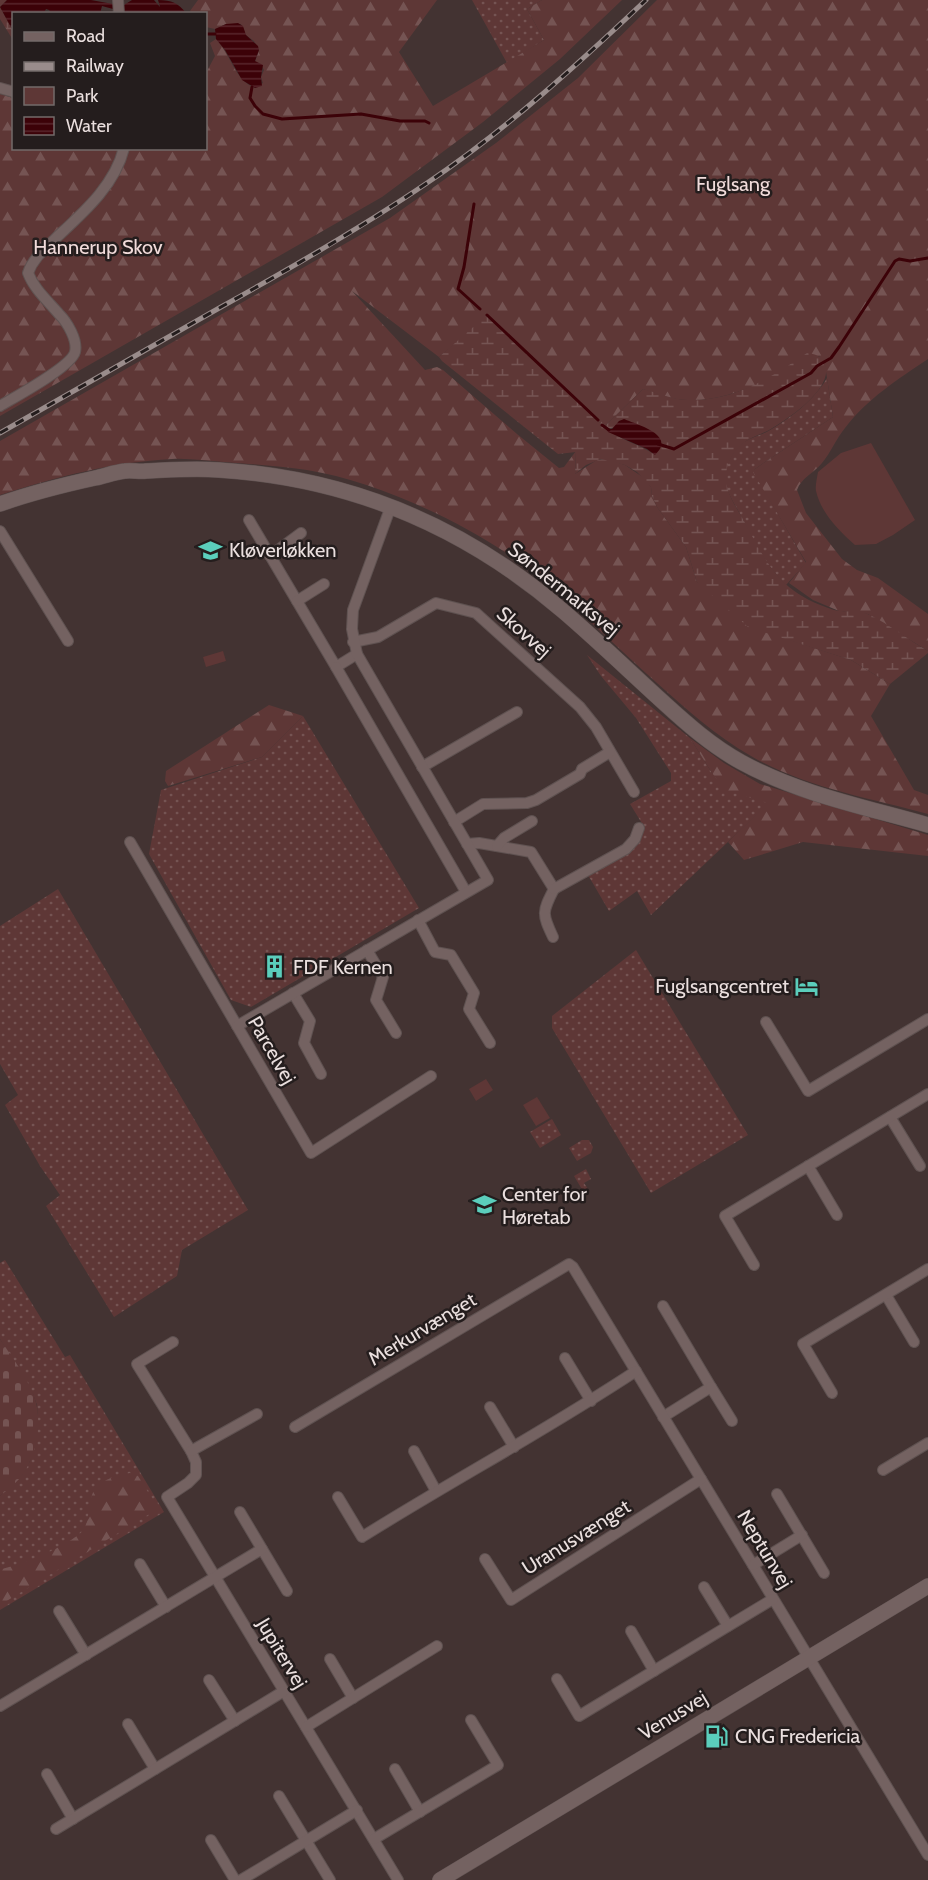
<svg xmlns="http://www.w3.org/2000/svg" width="928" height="1880" font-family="Cabin,sans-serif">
  <defs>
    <pattern id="green-dots" width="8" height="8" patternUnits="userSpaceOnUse" patternTransform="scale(1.5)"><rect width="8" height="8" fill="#5e3736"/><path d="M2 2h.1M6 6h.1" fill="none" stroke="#755453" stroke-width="1.8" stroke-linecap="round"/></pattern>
    <pattern id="forest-firs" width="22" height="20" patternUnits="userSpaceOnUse" patternTransform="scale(1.5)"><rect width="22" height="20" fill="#5e3736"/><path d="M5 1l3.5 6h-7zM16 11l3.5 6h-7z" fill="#755453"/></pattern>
    <pattern id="wetland-marsh" width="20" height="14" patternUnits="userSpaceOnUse" patternTransform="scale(1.5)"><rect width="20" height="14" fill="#5e3736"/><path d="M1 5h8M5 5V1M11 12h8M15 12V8" fill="none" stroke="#755453"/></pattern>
    <pattern id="cemetery-stones" width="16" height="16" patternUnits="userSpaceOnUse" patternTransform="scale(1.5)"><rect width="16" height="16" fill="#5e3736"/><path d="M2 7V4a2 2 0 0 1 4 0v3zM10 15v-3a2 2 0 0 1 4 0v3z" fill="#755453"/></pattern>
    <pattern id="water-rules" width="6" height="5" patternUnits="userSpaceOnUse" patternTransform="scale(1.5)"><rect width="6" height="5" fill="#3c0208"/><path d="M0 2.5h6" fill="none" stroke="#58262c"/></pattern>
  </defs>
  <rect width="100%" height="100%" fill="#433332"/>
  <!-- green -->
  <g fill="url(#green-dots)">
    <path d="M472,0H542L527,9L544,40L507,63Z"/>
    <path d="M827,378L833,417L765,462L755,469L754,472L806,563L786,585C765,565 754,541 741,516C735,504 725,491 725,477C725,465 734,449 744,442C752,437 762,435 770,430C791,418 815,399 827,378Z"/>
    <path d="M587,655L690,738L712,773L769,803L651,915L637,891L609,911L588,875L632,849L643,825L630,804L671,781V773L636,718L601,676Z"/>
    <path d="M303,716L419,908L251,1007L231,1000L149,854L161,790L262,757Z"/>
    <path d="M58,889L248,1210L182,1250L177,1276L114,1317L46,1206L60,1195L40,1166L5,1105L18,1095L0,1064V926Z"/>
    <path d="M636,950L748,1135L651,1193L552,1028V1016Z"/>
    <path d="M552,1119L561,1135L540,1148L530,1132Z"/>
    <path d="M582,1140H589L593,1147L591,1153L577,1161L569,1148Z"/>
    <path d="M586,1169L591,1179L584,1183L588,1189L583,1191L574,1176Z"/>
    <path d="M5,1260L65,1357L70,1355L164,1512L0,1610V1496L22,1475L30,1461L37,1431L38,1419L37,1405L33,1394L0,1339V1263Z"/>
  </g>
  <!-- forest -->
  <g fill="url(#forest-firs)">
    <path d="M198,0H437L399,52L433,106L544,40L527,9L542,0H622L560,59L483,122L382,197L0,416V94L13,98L14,148H206V73L215,56L210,43L216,39C231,54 234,80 255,88L263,83L261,77L264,70L261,64L255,62L259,50L254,41L246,35L241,24H226L215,29L206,27V14L192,13L190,11Z"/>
    <path d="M657,0H928V359C898,379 867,399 845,428C836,439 831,452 822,463C814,473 801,478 797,490L806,513L842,559L857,570L878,578L928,614V651L868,614L839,611L813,600L789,583L806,562L753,472L755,469L765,462L833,417L825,365L819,356C780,373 732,402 688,400C673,400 658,394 643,389L604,427L488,316L439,357L352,291L425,370L437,367L443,370L517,434L559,468L564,467L576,451L575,474L597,460L606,459L625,465L644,478L651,487L652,496L657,507L686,547L697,582L790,640L851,660L890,684L871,716L914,790L928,795V814C869,798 804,787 751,756C716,736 686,709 657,683C617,647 578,609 537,575C478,528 381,482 307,470C280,466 252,464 224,462C207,461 189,458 172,459C113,462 56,477 0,495V441L390,218L496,143L578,78Z"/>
    <path d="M269,705L303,716L262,757L168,786L165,781L166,771Z"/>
    <path d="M690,738L724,763L760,784L928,835V856L803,842L744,860L728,842L768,803L727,791L712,773Z"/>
    <path d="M130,1473L138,1476L158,1508L156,1510L0,1605V1569C18,1567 74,1544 84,1529C87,1523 88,1517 89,1510C90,1504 91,1493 96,1488C103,1479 119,1475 130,1473Z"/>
  </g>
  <!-- wetland -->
  <g fill="url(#wetland-marsh)" fill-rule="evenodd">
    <path d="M0,0H7L0,7L13,31V40L0,19Z"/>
    <path d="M487,315L604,427L643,389C658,393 673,400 688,400C732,402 773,377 807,353C815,354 822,356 825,364C834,388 790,417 774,427C764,434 751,436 742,444C733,452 726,464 726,476C725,492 737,508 744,521C769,568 781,593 834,610C846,613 860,610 870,615C890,625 909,640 928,651V653L890,684L851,660L748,627L697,582L686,547L657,507L652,496L651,487L637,472L625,465L601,459L586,465L575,474L576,452L558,454L442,361L439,357ZM619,421L655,455C640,444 621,441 607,429L615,427Z"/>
  </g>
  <!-- cemetery -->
  <path fill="url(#cemetery-stones)" d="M0,1339C11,1356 27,1377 34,1396C43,1420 37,1456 21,1477C15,1484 7,1490 0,1496Z"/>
  <!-- pitch -->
  <g fill="#5e3736">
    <path d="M871,443L915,520L893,535L876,544L855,545C839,531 821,513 816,491C815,486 817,478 818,472L841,453Z"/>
    <path d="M223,651L226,661L206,667L203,657Z"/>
    <path d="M486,1079L493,1090L476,1101L469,1089Z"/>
    <path d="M537,1097L550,1118L536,1126L523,1105Z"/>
  </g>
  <!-- water -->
  <g fill="url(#water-rules)">
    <path d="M7,0H91L113,4V9L102,6L100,14L51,13L49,10L46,9L44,13L14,14L13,31L0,7Z"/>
    <path d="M132,0H154L160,7L158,0C172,0 178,3 186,13L125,14L123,12L124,5Z"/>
    <path d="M238,23L243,26L246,35L258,46L259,50L255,61L263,65L261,77L262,86L255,88L242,80L225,50L216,39L215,29L226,24Z"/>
    <path d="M624,419C638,425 677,435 655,455L647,449L608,432L606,429H612L619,421Z"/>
  </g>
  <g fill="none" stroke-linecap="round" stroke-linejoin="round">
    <!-- stream -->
    <g stroke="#3c0208" stroke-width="3">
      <path d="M206,34H215"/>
      <path d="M252,87L250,98L255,106L263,114L282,119L361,114L400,121H425L429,123"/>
      <path d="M474,204L464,267L458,289L480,309"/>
      <path d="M487,315L598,420"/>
      <path d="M602,425L609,430"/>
      <path d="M658,444L674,449L811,373L817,366L831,358L839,347L895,261L899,259L910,261L928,258"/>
    </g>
    <defs>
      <g id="street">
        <path d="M118,0L119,14"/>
        <path d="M0,88L14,92"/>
        <path d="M0,406C15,397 71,367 75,352C78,340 67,322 59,314C48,301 34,289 28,273C33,258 46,248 57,237C84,212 115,185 124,148"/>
        <path d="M249,520L336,667L357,654"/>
        <path d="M0,531L68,641"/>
        <path d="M270,556L301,533"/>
        <path d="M297,601L324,584"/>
        <path d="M353,642L378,637L436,603L476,613L580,707L596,727L634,792"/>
        <path d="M336,667L466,892"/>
        <path d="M422,767L517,712"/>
        <path d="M454,822L483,804L527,803L536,800L580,774L582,769L610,752"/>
        <path d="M130,842L311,1153L431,1076"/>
        <path d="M467,844L479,843L531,852L554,889C542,912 542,914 553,937"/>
        <path d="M497,846L504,838L532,821"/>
        <path d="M554,889L626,849L635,839L639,828"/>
        <path d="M418,920L435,952L451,955L474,993L469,1009L490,1043"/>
        <path d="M367,950L383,977L376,1000L396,1033"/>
        <path d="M293,993L310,1021L304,1043L321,1074"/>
        <path d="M766,1022L808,1091L928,1019"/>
        <path d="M237,1026L488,880L357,654L352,629L353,610L391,506"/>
        <path d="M890,1117L920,1166"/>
        <path d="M808,1166L837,1215"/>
        <path d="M754,1265L725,1216L928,1094"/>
        <path d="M886,1295L914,1342"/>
        <path d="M663,1306L711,1387L663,1417"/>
        <path d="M173,1342L137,1364L191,1451L196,1462V1475L188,1483L167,1497L398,1880"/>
        <path d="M565,1358L591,1401"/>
        <path d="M711,1387L732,1421"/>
        <path d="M832,1393L803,1344L928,1269"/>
        <path d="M490,1407L514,1447"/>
        <path d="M295,1427L569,1264L573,1267L928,1855"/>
        <path d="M191,1451L257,1414"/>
        <path d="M414,1451L436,1491"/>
        <path d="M883,1470L928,1443"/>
        <path d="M777,1494L824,1573"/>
        <path d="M338,1497L362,1537C453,1480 547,1430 636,1371"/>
        <path d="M240,1512L287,1591"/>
        <path d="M485,1559L511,1600L701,1479"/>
        <path d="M140,1564L166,1607"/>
        <path d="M753,1565L802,1535"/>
        <path d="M704,1587L728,1626"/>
        <path d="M59,1611L86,1655"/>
        <path d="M631,1631L654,1671"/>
        <path d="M330,1659L353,1698"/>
        <path d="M557,1679L579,1716L773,1599"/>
        <path d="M209,1680L235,1721"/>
        <path d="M0,1706L262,1549"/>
        <path d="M128,1724L155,1769"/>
        <path d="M306,1727L437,1646"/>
        <path d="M395,1769L420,1812"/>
        <path d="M47,1774L73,1819"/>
        <path d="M279,1796L330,1880"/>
        <path d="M56,1829L284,1691"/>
        <path d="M374,1839L498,1765L471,1720"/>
        <path d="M211,1840L235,1880"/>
        <path d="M241,1880L357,1810"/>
      </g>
      <g id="secondary">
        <path d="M0,504C31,493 63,485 95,478C105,476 115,472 125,471C132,470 139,472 146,471C170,470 194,468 219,470C350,478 464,526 563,611C597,640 630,672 663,702C687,724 712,746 741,762C799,794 865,807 928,825"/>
        <path d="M440,1880L928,1586"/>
      </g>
    </defs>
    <!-- street casing -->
    <use href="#street" stroke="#5f5251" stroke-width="12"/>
    <!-- secondary casing -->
    <use href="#secondary" stroke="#5f5251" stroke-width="16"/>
    <!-- street -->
    <use href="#street" stroke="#746261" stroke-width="10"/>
    <!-- secondary -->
    <use href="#secondary" stroke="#746261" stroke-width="15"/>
    <defs>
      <path id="rail" d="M0,433C74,391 147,349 221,307C291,268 361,228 427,183C506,130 577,65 646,0"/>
    </defs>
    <!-- rail casing -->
    <use href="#rail" stroke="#998c8b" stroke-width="5"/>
    <!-- rail -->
    <use href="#rail" stroke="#241d1d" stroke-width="3" stroke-dasharray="9" stroke-linecap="butt"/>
  </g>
  <!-- icons -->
  <defs>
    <symbol id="school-bare" viewBox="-9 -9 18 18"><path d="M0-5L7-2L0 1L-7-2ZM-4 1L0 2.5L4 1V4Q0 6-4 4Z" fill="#5bcebc" stroke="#241d1d" stroke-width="2.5" paint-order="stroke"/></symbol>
    <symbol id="building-bare" viewBox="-9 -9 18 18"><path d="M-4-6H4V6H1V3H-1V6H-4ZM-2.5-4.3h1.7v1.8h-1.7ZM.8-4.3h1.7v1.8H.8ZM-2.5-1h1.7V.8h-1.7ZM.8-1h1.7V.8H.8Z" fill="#5bcebc" stroke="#241d1d" stroke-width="2.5" paint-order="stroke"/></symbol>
    <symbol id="hotel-bare" viewBox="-9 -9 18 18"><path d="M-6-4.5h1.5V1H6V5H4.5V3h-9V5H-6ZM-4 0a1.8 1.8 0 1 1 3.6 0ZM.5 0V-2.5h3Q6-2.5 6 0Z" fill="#5bcebc" stroke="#241d1d" stroke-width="2.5" paint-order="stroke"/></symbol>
    <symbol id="fuel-bare" viewBox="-9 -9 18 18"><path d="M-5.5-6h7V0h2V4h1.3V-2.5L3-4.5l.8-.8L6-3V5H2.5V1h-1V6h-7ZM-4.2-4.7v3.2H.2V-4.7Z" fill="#5bcebc" stroke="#241d1d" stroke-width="2.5" paint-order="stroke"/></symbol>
  </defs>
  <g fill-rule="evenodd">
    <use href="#school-bare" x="194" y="534" width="33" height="33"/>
    <use href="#building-bare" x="258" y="950" width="33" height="33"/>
    <use href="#hotel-bare" x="790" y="970" width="33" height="33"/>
    <use href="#school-bare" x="468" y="1188" width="33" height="33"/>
    <use href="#fuel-bare" x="700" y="1720" width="33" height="33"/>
  </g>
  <g text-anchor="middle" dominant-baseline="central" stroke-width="5" stroke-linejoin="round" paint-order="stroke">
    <!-- park labels -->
    <g font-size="20" fill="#f1dbda" stroke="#241d1d">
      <text x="733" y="184">Fuglsang</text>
      <text x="98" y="247">Hannerup Skov</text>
    </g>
    <!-- poi labels -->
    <g font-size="20" fill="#eadfde" stroke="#241d1d" text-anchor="start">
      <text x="229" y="550">Kløverløkken</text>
      <text x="293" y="967">FDF Kernen</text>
      <text x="789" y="986" text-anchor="end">Fuglsangcentret</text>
      <text x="502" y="1194">Center for<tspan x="502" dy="23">Høretab</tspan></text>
      <text x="735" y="1736">CNG Fredericia</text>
    </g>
    <!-- street labels -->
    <g font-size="20" fill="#eadfde" stroke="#241d1d">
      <text transform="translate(564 589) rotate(39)">Søndermarksvej</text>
      <text transform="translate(524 632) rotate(42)">Skovvej</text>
      <text transform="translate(272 1050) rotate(60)">Parcelvej</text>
      <text transform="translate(422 1329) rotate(-31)">Merkurvænget</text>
      <text transform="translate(576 1537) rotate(-32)">Uranusvænget</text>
      <text transform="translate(765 1549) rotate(59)">Neptunvej</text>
      <text transform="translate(282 1653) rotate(59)">Jupitervej</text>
      <text transform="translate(673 1715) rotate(-31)">Venusvej</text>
    </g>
  </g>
  <!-- legend -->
  <rect x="12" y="12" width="195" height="138" fill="#241d1d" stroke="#736b6a" stroke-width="1.5"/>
  <rect x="24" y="32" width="30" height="9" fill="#746261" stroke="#736b6a" stroke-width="1.5"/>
  <text x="66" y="42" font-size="18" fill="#eadfde">Road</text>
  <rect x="24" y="62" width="30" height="9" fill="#998c8b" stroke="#736b6a" stroke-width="1.5"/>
  <text x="66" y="72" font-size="18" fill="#eadfde">Railway</text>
  <rect x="24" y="87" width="30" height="18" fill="#5e3736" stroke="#736b6a" stroke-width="1.5"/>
  <text x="66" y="102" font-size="18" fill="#eadfde">Park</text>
  <rect x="24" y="117" width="30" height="18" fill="url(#water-rules)" stroke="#736b6a" stroke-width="1.5"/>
  <text x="66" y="132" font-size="18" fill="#eadfde">Water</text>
</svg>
